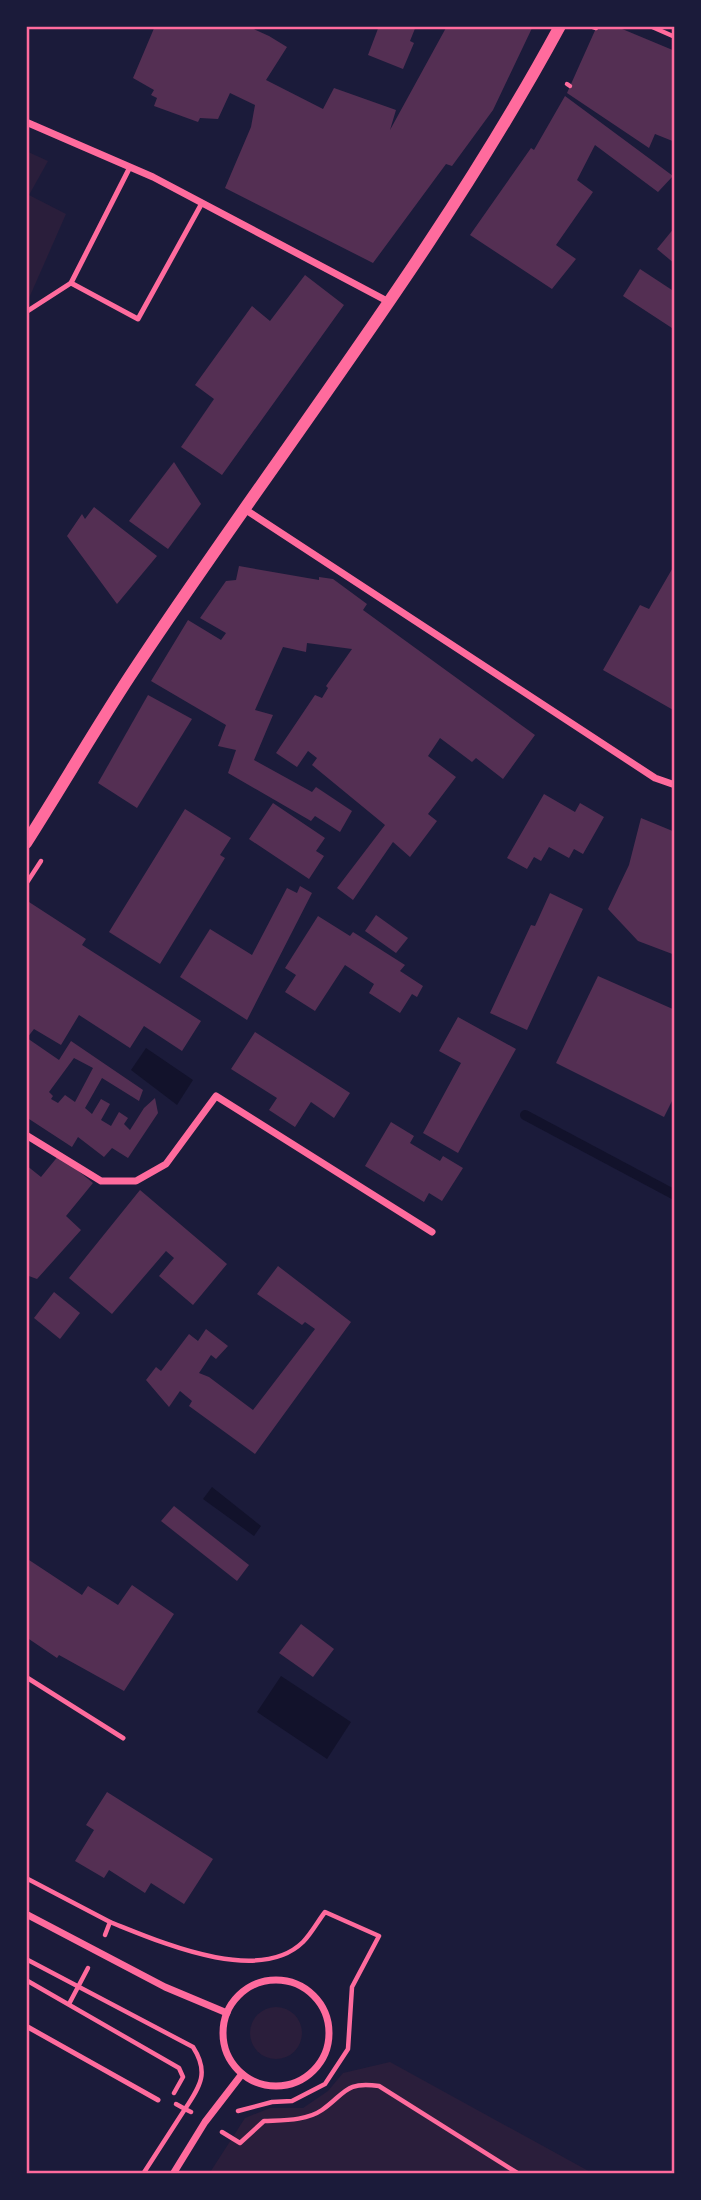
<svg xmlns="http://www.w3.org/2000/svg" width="701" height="2200" font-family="Manrope,sans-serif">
  <rect width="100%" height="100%" fill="#1b1b3a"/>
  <!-- green -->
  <g fill="#2a1e3b">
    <path d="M26,151L48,161L29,195L66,214L26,305Z"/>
    <circle cx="276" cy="2033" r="26"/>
    <path d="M390,2062L594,2174H209L245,2118L270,2108H303L328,2091L343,2073Z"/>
  </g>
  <!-- water -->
  <g fill="#12122b">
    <path d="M146,1048L193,1080L177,1105L131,1070Z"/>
    <path d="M212,1487L261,1526L254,1536L203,1499Z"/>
    <path d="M281,1676L351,1722L327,1759L257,1712Z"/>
  </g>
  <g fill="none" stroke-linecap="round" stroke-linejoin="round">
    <!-- stream -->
    <path stroke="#12122b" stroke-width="10" d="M525,1115L675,1195"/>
  </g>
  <!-- building -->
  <g fill="#542f53" fill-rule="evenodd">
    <path d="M155,26H247L269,36L287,47L266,80L323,109L334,88L396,110L390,130L447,26H533L493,110L452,166L446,164L373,263L225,188L251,127L255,105L230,93L218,119L200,118L198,122L154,106L157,98L151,95L154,90L133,78Z"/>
    <path d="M379,26H416L410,41L414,43L403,69L368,55Z"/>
    <path d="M597,26H615L675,51V142L655,134L649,148L567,93Z"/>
    <path d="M565,96L673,176L658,192L595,145L577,180L593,192L556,245L576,259L552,289L470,235L531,148L534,150Z"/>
    <path d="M675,227V264L657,249Z"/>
    <path d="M640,269L675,292V330L623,296Z"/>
    <path d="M305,275L344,305L222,475L181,447L214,399L195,385L252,306L270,321Z"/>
    <path d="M174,462L201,504L168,549L129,521Z"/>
    <path d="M94,507L157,556L117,604L67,536L82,514L85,519Z"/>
    <path d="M675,564V711L603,670L640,605L649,609Z"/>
    <path d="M239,566L319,580V577L333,579L367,604L363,610L535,735L503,779L476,758L472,762L440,738L428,756L456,777L428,814L437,821L410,857L393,842L353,900L337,888L385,825L312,765L317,758L308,751L297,767L276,753L315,695L322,698L328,688L326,686L352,649L307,643L306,652L283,647L255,710L273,715L254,760L312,792L316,787L352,811L340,832L315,816L311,821L228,773L236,750L218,746L226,725L151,681L188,620L221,640L226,633L200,618L226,581L236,580Z"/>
    <path d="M148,695L192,719L137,808L98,783Z"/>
    <path d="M544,794L575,812L580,803L604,817L583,854L574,849L569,858L549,847L541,861L534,857L527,869L507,858Z"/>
    <path d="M273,803L325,838L316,851L324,856L309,879L249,839Z"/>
    <path d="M185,809L231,838L220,855L225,858L160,964L109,932Z"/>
    <path d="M641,818L675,832V955L638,941L608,909L629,865Z"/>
    <path d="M300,886L312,893L247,1020L180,977L210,929L252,955L287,888L297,893Z"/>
    <path d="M550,893L583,909L527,1030L490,1013L531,925L535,926Z"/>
    <path d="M29,902L86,939L82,945L201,1021L182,1051L144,1026L130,1048L79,1015L61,1045L34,1029L27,1038L59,1060L71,1041L143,1090L139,1101L102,1078L85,1108L92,1114L101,1099L110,1104L101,1120L111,1126L119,1112L128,1118L124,1124L130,1130L144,1108L155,1098L158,1113L128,1158L112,1148L104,1157L78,1137L72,1147L26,1117V906ZM74,1058L93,1068L75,1102L65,1095L58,1103L51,1099L53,1096L49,1092Z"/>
    <path d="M376,915L408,938L396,953L365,931Z"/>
    <path d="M318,916L350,936L353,932L405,965L400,971L423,986L417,997L412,994L400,1013L369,993L374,984L345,965L315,1011L285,992L296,975L285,968Z"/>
    <path d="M598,976L675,1010V1095L664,1117L556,1063Z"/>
    <path d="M458,1017L516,1049L458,1153L423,1133L461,1063L439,1051Z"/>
    <path d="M255,1032L350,1093L334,1118L311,1102L295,1127L269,1110L277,1098L231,1069Z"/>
    <path d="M391,1122L414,1136L410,1143L440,1161L443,1156L463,1168L442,1201L429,1193L424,1202L365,1166Z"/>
    <path d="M59,1155L93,1183L66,1216L81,1230L37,1279L26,1275V1165L41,1177Z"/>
    <path d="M140,1190L227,1264L193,1305L159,1276L174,1258L166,1251L112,1314L69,1278Z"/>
    <path d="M278,1266L351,1322L255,1454L189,1406L192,1401L180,1391L169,1407L146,1380L156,1367L161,1371L189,1334L198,1341L206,1329L228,1346L216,1359L211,1355L199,1373L209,1377L253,1410L315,1329L305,1322L302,1325L257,1294Z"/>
    <path d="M54,1292L80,1313L60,1339L34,1318Z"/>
    <path d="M174,1506L249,1565L237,1581L161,1521Z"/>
    <path d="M26,1558L82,1595L88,1586L118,1605L132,1585L174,1614L124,1691L59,1655L57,1658L26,1637Z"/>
    <path d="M301,1624L334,1649L313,1677L279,1653Z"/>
    <path d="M107,1792L213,1859L184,1904L151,1883L145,1893L109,1870L104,1878L75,1861L94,1830L86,1825Z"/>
  </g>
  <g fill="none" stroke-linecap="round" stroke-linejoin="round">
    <!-- path -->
    <g stroke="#ff6b9d" stroke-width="4.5">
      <path d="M650,26L675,37"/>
      <path d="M593,27L596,28"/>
      <path d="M567,84L570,86"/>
      <path d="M26,884L41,861"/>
      <path d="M26,1878L110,1922L105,1935"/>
      <path d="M110,1922C158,1941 258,1986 303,1942C311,1934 318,1921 325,1912L379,1936L352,1987L348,2049L325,2084L292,2101L272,2102L238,2111"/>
      <path d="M26,1959L193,2047C209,2072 201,2085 185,2109L191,2112"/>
      <path d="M26,1980L179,2068L183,2077L174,2093"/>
      <path d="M69,2004L88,1968"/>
      <path d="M222,2132L240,2143L264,2121C283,2120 306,2121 322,2110C346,2093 345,2081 379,2086L519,2174"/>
      <path d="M143,2174L185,2109L176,2104"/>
    </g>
    <!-- service -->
    <g stroke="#ff6b9d" stroke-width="5">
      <path d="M130,167L71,283L138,319L202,203"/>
      <path d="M26,312L71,283"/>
      <path d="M26,1677L123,1738"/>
      <path d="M26,2026L158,2100"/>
    </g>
    <!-- minor -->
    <g stroke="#ff6b9d" stroke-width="7">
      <path d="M26,122L153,177L389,302"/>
      <path d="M246,510L655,778L675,785"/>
      <path d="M26,1135L101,1181H136L166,1164L216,1096L432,1232"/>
      <path d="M26,1914L165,1987L227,2013"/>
      <circle cx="276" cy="2033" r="53"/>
      <path d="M173,2174L205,2122L242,2074"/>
    </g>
    <!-- tertiary -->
    <path stroke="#ff6b9d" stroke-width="12" d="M26,843C61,788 94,731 130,676C273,459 436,255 560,26"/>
  </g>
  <!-- border -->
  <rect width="701" height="2200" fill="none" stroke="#1b1b3a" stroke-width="56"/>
  <rect x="28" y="28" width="645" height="2144" fill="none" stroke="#ff6b9d" stroke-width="2.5"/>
</svg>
